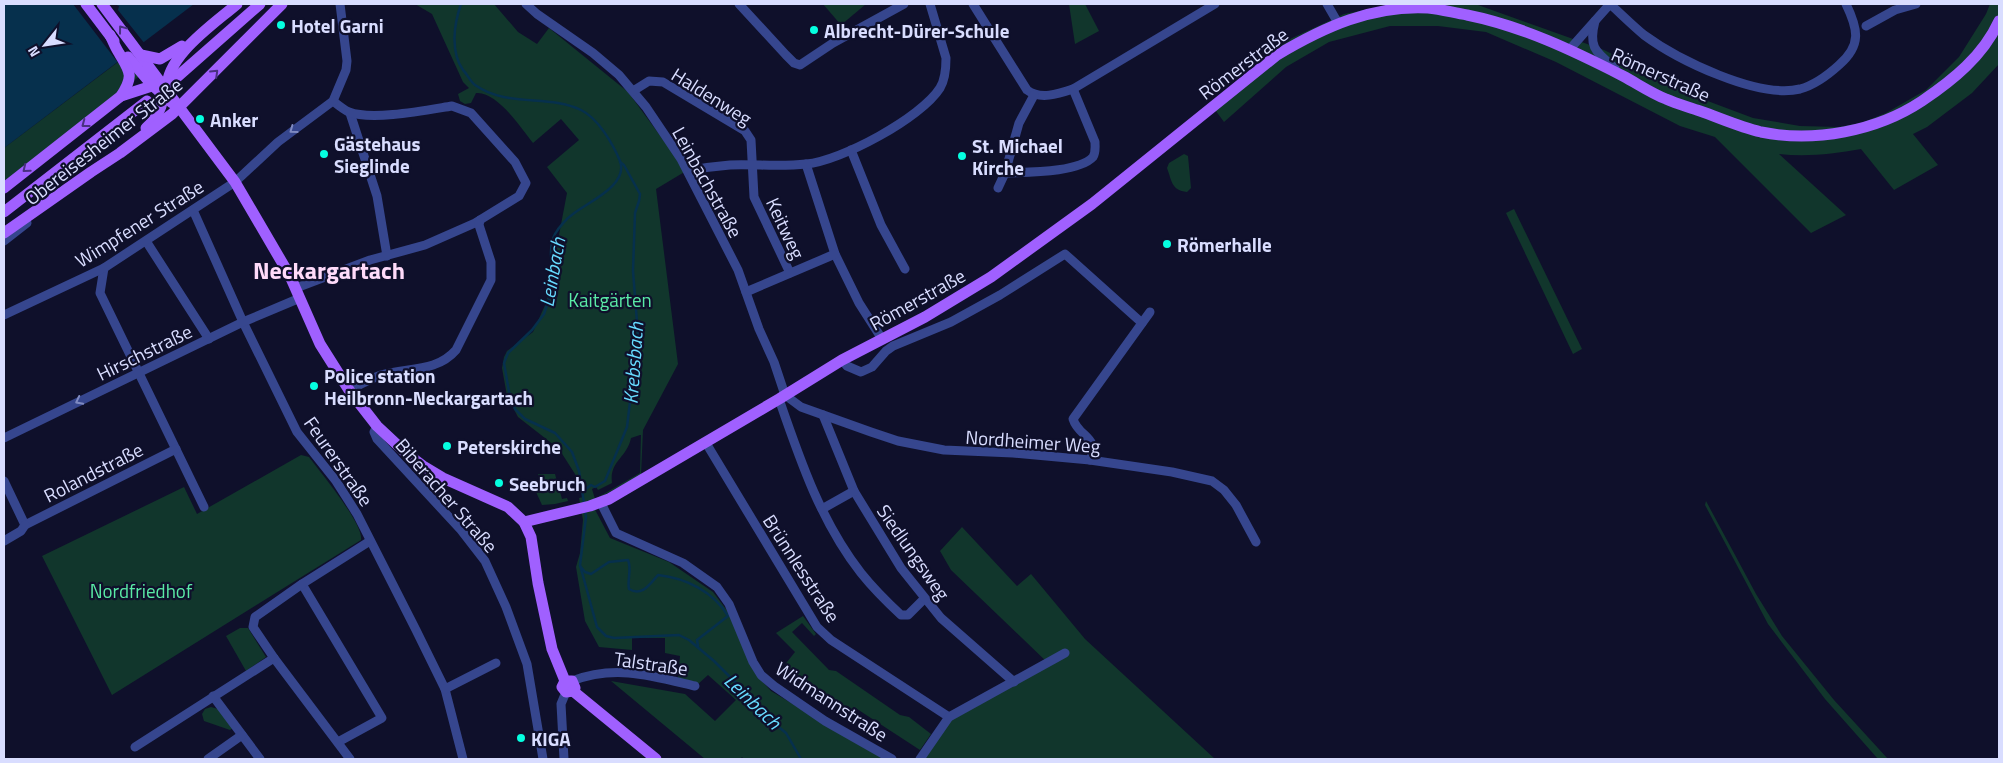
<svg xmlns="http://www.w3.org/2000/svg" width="2003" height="763" font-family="'Titillium Web',sans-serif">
  <rect width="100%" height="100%" fill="#0f102b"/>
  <!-- green -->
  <g fill="#11362c" fill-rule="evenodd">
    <path d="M415,4H494L518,32L537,44L549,28L628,92L686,171L656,189L678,364L643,430L641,475L591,502L610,538L669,562L713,592L729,613L755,673L771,691L885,759H744L742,757L740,759H705L611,681L685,694L715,721L736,700L708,675L697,685L678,679L680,656L665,653V638H632V650L599,647L585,621L576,567L580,553L583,520L579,498L583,497L575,474L559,449L518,417L507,396L502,368L504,357L507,351L533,332L546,303L567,193L547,167L579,140L561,119L533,143C521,128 497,91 476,93L471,103L465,104L460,101L458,94L469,88L463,82L432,14ZM640,435H641L640,473L595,499L592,489L596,487L598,490L612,483C609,461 627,458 631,438Z"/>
    <path d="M823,4H866L841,25Z"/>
    <path d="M1069,4H1085L1099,31L1075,44Z"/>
    <path d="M1396,4L1478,5L1604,50L1705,100L1753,118L1800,126L1838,127L1861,123L1886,113L1926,90L1959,57L1986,14L1990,4H1999V64L1972,93L1927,127L1913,134L1938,165L1894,190L1861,149C1833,154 1807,157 1779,154L1846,215L1811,233L1715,137L1680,126L1556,62L1486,32L1438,26H1390L1329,42L1286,67L1224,122L1210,103L1290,39L1344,14Z"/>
    <path d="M130,53L146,71L4,182V148Z"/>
    <path d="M1184,154L1188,156L1191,188L1187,192C1171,190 1172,181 1167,168L1169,163Z"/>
    <path d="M1514,209L1582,349L1573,354L1506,213Z"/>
    <path d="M301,455L309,457C320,472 364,524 361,540L112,695L42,556L184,487L197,514Z"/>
    <path d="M538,474H555L562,499L567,498L568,501L555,504L542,505L536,492L541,484Z"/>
    <path d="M1706,501L1756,594L1782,636L1834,700L1888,759H1878L1825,699L1768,624L1705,505Z"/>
    <path d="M962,527L1017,586L1031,574L1085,639L1215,759H927L923,757L950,719L1050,665L951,570L940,551Z"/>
    <path d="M803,616L816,634L814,636L802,623L792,632L829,670L836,671L900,715L909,717L931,734L920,750L854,707L851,711L783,667L795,652L776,633Z"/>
    <path d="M240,628H248L266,657L246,671L226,636Z"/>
    <path d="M211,707L218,709L233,728L230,730L204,721L202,714L205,709Z"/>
  </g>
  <!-- water -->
  <path fill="#06304d" d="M4,4H194L4,148Z"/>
  <!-- pier -->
  <path fill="#0f102b" d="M73,4H114L119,6L118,10L145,44L119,64Z"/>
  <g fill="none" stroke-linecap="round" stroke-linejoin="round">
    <!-- stream -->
    <g stroke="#06304d" stroke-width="2.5">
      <path d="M461,4C454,24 450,51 463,70C467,74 470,81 475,85C508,108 548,94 581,110C598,118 613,144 620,161C629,185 588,202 573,214C567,218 559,227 555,234C548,247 552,265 553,279H550L549,299L544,314L532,330L508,353L504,363L509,392L515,409L525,419L555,433L572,452L579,471L584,503"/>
      <path d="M582,492L591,485L595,487L605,481L627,427L638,335L633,271L635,213L639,201L640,194L624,165L620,162"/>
      <path d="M585,511L586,517L580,565L597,627L606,636L614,638L679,635L689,640L714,661L744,691L758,710L786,733L801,759"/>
      <path d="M580,566L585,572L591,574L609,562L628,560C632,569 627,580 629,589C642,597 650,584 658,575C686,578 714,592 728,616L697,640L698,646"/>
    </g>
    <!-- minor -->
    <g stroke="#36468e" stroke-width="9">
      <path d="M526,4L537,14L593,53L619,75L646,107L681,159L738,270L759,329L774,362L785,395L801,407L871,432L898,441L944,450L1013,453L1090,460L1172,472L1212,481L1224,490L1236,505L1256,542"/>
      <path d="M739,4L786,55L794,63L800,65L833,43L904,4"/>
      <path d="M973,4L1027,90C1040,100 1058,94 1073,89L1215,4"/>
      <path d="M1327,4L1338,23"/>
      <path d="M1595,21C1588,48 1596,52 1615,68"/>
      <path d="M1866,26L1895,10L1916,4"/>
      <path d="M1569,50L1610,4C1621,14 1632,25 1644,35C1678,60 1758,99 1800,89C1815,85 1828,75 1839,65C1862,45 1858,29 1846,4"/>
      <path d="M633,91L649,81L663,82L745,131L751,140L754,197L790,273"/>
      <path d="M350,113L377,196L387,256"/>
      <path d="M851,150L881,225L905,269"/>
      <path d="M806,164L835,254L859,303L882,339"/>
      <path d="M688,171C702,168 716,166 730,165C755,164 781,167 806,164C841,161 921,118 940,88C945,80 946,68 946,58L930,4"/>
      <path d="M1005,173C1026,172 1078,173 1093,157C1096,152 1095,147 1095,142L1073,89"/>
      <path d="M998,188L1005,173L1019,123L1034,95"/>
      <path d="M193,210L243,322L297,432L336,481L357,514L416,630L445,689L463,759"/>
      <path d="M4,241L27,223"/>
      <path d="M146,241L209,339"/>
      <path d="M104,268L100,293L204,507"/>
      <path d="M296,288L370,260L425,245L475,223L519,196L526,183L515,162L471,113L452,106C427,110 372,121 349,112C344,110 338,105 333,101"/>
      <path d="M746,292L835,254"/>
      <path d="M4,315L104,268L235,182L278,142L333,101L346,70L347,61L340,4"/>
      <path d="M842,360L847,366L861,372L872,367L886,351L893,346L951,322L1000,295L1065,254L1142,323"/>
      <path d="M349,390C360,385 370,379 381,375C407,367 436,373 456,350L491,280V262L479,225L480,220"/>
      <path d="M779,399C800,460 821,522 861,573C873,588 887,602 901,615H908L924,599"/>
      <path d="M823,415L854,491L901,568L941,618L1014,682"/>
      <path d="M377,426L374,432L377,439L461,530L485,561L506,607L527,664L543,759"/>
      <path d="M4,438L243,322L300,298"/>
      <path d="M706,443L817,627L831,640L949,717"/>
      <path d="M1090,460C1100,436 1079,438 1073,419L1150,312"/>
      <path d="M4,481L25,525L176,449"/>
      <path d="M601,503L616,533L683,563L717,587L729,604L753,662L761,675L774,686L825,721L892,759"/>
      <path d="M822,509L854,491"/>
      <path d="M4,541L21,531L25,525"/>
      <path d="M302,584L382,718L338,742"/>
      <path d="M572,681C615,664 653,676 695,686"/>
      <path d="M445,689L496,663"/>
      <path d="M213,696L260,759"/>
      <path d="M135,747L274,658"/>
      <path d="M208,759L242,735"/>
      <path d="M350,759L274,658L253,627L255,617L302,584L370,541"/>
      <path d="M564,759L561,704L566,692"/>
      <path d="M920,759L949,717L1065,653"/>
    </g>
    <!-- major -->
    <g stroke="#a060ff" stroke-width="11">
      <path d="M86,4L114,41"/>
      <path d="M102,4L235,182L290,276L320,344L349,390L377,426L407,454L423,466L443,478L508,507L524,522L531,537L538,583L552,649L565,681L562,687L566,692L573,691L575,688L572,681H565"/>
      <path d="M141,55L160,59L182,46"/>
      <path d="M128,57L152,85L172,103"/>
      <path d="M177,77L260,4"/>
      <path d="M167,91C164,57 214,24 237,4"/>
      <path d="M121,96L158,84"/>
      <path d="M146,128C156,119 164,106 163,92"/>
      <path d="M4,188L121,96C135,75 129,71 119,53C115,47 113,41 110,35"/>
      <path d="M4,212L147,101"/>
      <path d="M4,233L91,172L120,153L172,114L282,4"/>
      <path d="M524,522L590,506L609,499L779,399L842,360L925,317L991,277L1092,204L1277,55C1324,27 1372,5 1428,8C1441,9 1454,13 1467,15C1522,26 1574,51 1623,76C1638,84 1651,93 1666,99C1677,104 1689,107 1700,111C1720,118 1740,127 1761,132C1814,143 1877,131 1922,101C1953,80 1983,56 1999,21"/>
      <path d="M573,691L656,759"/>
    </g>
  </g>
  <!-- one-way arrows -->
  <defs><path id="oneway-chevron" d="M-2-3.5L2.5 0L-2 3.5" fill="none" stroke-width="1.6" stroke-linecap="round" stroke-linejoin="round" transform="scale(1.25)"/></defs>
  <g stroke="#493080">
    <use href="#oneway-chevron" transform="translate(122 29) rotate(-127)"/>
    <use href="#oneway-chevron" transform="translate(215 73) rotate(-44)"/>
    <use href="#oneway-chevron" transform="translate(85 124) rotate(143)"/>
    <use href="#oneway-chevron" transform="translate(26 169) rotate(141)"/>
  </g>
  <g stroke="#7f8ac1">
    <use href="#oneway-chevron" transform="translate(293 130) rotate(144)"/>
    <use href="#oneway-chevron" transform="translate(79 401) rotate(153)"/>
  </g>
  <!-- markers -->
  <g fill="#05ffe0" stroke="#0f102b" stroke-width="2">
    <circle cx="281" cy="25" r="5"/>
    <circle cx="814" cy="30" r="5"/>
    <circle cx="200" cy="119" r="5"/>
    <circle cx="324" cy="154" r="5"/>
    <circle cx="962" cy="156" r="5"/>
    <circle cx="1167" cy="244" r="5"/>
    <circle cx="314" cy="386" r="5"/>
    <circle cx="447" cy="446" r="5"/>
    <circle cx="499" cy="483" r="5"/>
    <circle cx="521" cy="738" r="5"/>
  </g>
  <g text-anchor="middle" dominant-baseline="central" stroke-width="4.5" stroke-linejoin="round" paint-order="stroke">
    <!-- poi labels -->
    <g font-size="19" font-weight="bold" fill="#d9ddff" stroke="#0f102b" text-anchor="start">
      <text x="291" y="25">Hotel Garni</text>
      <text x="824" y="30">Albrecht-Dürer-Schule</text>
      <text x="210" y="119">Anker</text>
      <text x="334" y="143">Gästehaus<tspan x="334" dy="22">Sieglinde</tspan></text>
      <text x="972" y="145">St. Michael<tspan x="972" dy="22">Kirche</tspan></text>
      <text x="1177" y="244">Römerhalle</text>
      <text x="324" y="375">Police station<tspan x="324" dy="22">Heilbronn-Neckargartach</tspan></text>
      <text x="457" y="446">Peterskirche</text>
      <text x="509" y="483">Seebruch</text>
      <text x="531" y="738">KIGA</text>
    </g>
    <!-- street labels -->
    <g font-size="19" fill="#d9ddff" stroke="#0f102b">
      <text transform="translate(1243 63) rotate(-37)">Römerstraße</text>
      <text transform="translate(1661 74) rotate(24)">Römerstraße</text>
      <text transform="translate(712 96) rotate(32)">Haldenweg</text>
      <text transform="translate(103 141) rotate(-38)">Obereisesheimer Straße</text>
      <text transform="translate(708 182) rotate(61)">Leinbachstraße</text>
      <text transform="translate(139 223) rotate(-32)">Wimpfener Straße</text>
      <text transform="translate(786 228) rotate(65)">Keitweg</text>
      <text transform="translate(917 299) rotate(-29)">Römerstraße</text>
      <text transform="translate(144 352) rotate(-26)">Hirschstraße</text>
      <text transform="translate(1033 441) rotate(4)">Nordheimer Weg</text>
      <text transform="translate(339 461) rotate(55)">Feurerstraße</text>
      <text transform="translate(93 472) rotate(-27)">Rolandstraße</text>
      <text transform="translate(447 495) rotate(49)">Biberacher Straße</text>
      <text transform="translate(914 552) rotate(55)">Siedlungsweg</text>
      <text transform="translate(802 568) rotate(57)">Brünnlesstraße</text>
      <text transform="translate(651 663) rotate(8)">Talstraße</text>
      <text transform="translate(832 701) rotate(33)">Widmannstraße</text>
    </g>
    <!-- park labels -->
    <g font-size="19" fill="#5aeaa6" stroke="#0f102b">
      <text x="610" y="299">Kaitgärten</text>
      <text x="141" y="590">Nordfriedhof</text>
    </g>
    <!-- water labels -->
    <g font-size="20" font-style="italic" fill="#67dbff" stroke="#0f102b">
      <text transform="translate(552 272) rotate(-80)">Leinbach</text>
      <text transform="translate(633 363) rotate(-86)">Krebsbach</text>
      <text transform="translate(753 701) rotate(44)">Leinbach</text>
    </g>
    <!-- district labels -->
    <g font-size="24" font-weight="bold" fill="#ffdbfa" stroke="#0f102b">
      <text x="329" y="270">Neckargartach</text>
    </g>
  </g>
  <!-- border -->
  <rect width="2003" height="763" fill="none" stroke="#d9ddff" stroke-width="10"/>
  <!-- north arrow -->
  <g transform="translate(45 45) rotate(240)" stroke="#0f102b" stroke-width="4" paint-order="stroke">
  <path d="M0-4L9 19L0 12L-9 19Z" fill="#d9ddff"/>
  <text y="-8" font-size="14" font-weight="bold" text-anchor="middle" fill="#d9ddff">N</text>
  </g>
</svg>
